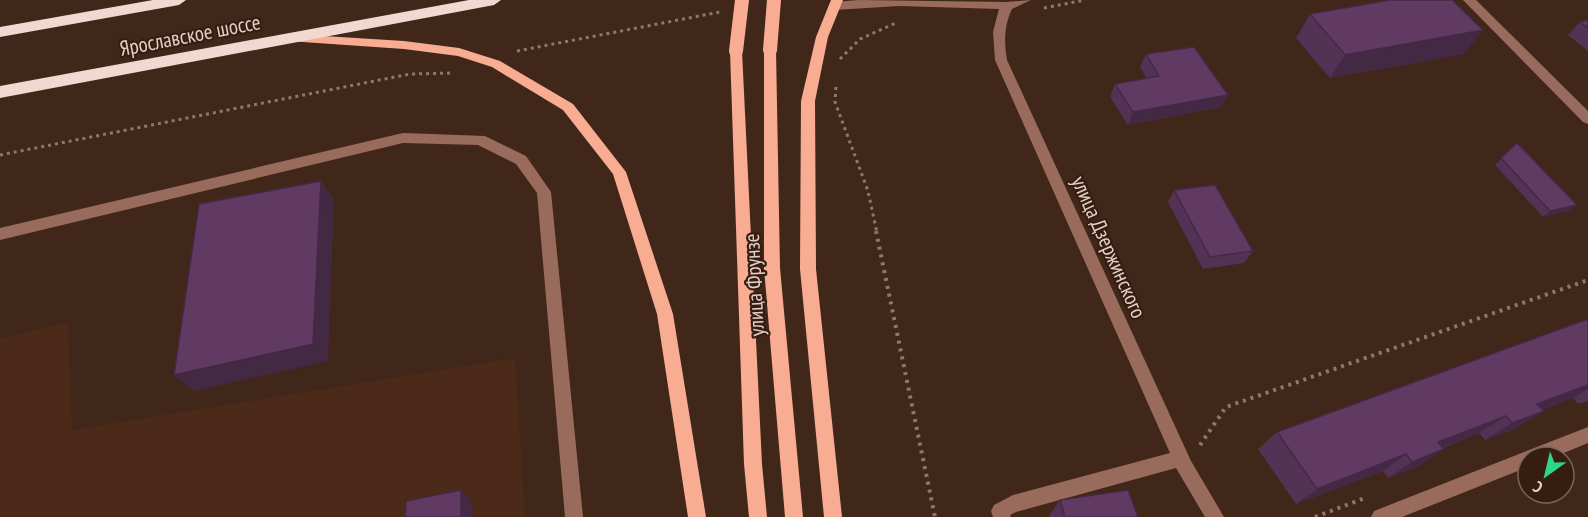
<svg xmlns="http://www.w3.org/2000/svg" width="1588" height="517" font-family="'PT Sans Narrow',sans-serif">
  <rect width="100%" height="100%" fill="#41271a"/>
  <!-- built -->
  <path fill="#4b2a19" d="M68,322L72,430L515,358L525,517H0V339Z"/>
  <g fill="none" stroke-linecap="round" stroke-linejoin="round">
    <!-- path-far1 -->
    <g stroke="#8e786d" stroke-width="3" stroke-dasharray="3 4" stroke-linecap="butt">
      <path d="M1044,8L1085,0"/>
      <path d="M517,51L720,12"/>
      <path d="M840,59L860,39L896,23"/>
      <path d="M836,87L835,102L868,191L877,233"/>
      <path d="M0,155L410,74L453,73"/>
    </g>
    <!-- path -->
    <g stroke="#8e786d" stroke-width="4" stroke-dasharray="3 5" stroke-linecap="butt">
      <path d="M876,231L935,517"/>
      <path d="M1200,445L1226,407L1588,280"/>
      <path d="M1315,517L1365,498"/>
    </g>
    <!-- minor -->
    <g fill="#996b5c" fill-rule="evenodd">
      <path d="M859,0L1006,2L1031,0L1012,9C1004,26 1004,42 1007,60L1191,461L1224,517H1205L1176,468L1016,512L1010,515L1011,517H993L991,511L994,505L1013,495L1170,453L995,60L993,32L999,9L899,6L834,10L828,6L834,2Z"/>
      <path d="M1463,0H1476L1588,111V124L1583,122Z"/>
      <path d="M403,133L485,136L526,156L551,192L583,517H565L537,193L516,164L478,145L403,143L0,240V228Z"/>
      <path d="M1588,427V443L1554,457H1528V467L1402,517H1371L1374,511Z"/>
    </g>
    <!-- major -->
    <g fill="#f8ad93" fill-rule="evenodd">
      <path d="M831,0H843L828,37L815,101L816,269L842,517H824L800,269L801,101L816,37Z"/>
      <path d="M292,34L404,41L459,48L500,61L573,104L626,172L673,314L706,517H688L657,314L613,174L563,110L492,67L458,56L404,49L288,41L286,38L288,35Z"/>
      <path d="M770,46L776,50L780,268L803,517H785L764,268V50Z"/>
      <path d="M736,47L742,51L762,464L767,517H749L744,464L730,51Z"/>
    </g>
    <!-- highway -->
    <g fill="#f1d9d1" fill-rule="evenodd">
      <path d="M153,0H186L179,5L0,37V27Z"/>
      <path d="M469,0H501L494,5L0,98V86Z"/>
    </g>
    <!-- major-bridge -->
    <g stroke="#f8ad93" stroke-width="14">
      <path d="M770,50L774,0"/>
      <path d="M736,51L742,0"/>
    </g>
  </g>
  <!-- wall -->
  <g fill="#533255">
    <path d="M1310,14L1464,54L1330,78L1296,38Z"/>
    <path d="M1588,20V51L1568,35L1580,22Z"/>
    <path d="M1146,54L1221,107L1128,125L1110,97L1115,84L1147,79L1140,67Z"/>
    <path d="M1517,143L1569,211L1543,217L1495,165Z"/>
    <path d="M1174,190L1253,251L1244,263L1203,269L1168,202Z"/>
    <path d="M1588,319V401L1578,404L1573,398L1542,410L1515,429L1485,440L1479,433L1443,448L1419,466L1388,478L1383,471L1296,504L1258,449L1277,432Z"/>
    <path d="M1060,500L1138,517H1049V516Z"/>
  </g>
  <!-- shaded-wall -->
  <g fill="#442945">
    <path d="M1483,30L1464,54L1330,78L1345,55Z"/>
    <path d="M1228,95L1221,107L1128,125L1133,112Z"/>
    <path d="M321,181L334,200L328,361L194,391L174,375Z"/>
    <path d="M1577,205L1569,211L1543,217L1550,211Z"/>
    <path d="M1588,385V389L1573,398L1509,422L1537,404Z"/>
    <path d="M1544,411L1515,429L1485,440L1512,423Z"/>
    <path d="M1506,416L1479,433L1413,459L1438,442Z"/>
    <path d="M1444,449L1419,466L1388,478L1412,462Z"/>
    <path d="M1406,454L1383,471L1296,504L1317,489Z"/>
    <path d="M461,490L472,503L473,517H461Z"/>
  </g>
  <!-- building -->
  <g fill="#613a63" stroke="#442945" stroke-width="1.5">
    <path d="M1390,0H1452L1483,30L1345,55L1310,14Z"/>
    <path d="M1588,20V28L1580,22Z"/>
    <path d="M1194,47L1228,95L1133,112L1115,84L1159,76L1146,54Z"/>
    <path d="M1517,143L1577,205L1550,211L1501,158Z"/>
    <path d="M321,181L313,344L174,375L199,204Z"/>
    <path d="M1215,185L1253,251L1210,257L1174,190Z"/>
    <path d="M1588,319V385L1537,404L1544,411L1512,423L1506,416L1438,442L1444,449L1412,462L1406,454L1317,489L1277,432Z"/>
    <path d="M461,490V517H403H405L406,501Z"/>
    <path d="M1128,490L1138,517H1065L1060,500Z"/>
  </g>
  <g text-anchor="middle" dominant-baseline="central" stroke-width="4.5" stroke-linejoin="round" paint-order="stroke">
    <!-- street labels -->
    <g font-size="21" fill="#e2d0c8" stroke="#371d10">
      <text transform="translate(190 35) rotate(-11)">Ярославское шоссе</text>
      <text transform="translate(1109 247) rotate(66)">улица Дзержинского</text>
      <text transform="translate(754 285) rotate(-93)">улица Фрунзе</text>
    </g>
  </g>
  <!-- north arrow -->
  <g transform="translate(1546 475) rotate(214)"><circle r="28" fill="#371d10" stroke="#7b655a" stroke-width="1.5"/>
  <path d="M0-4.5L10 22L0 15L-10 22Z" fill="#2ed883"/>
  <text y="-9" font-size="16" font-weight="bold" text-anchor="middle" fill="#e2d0c8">С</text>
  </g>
</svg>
